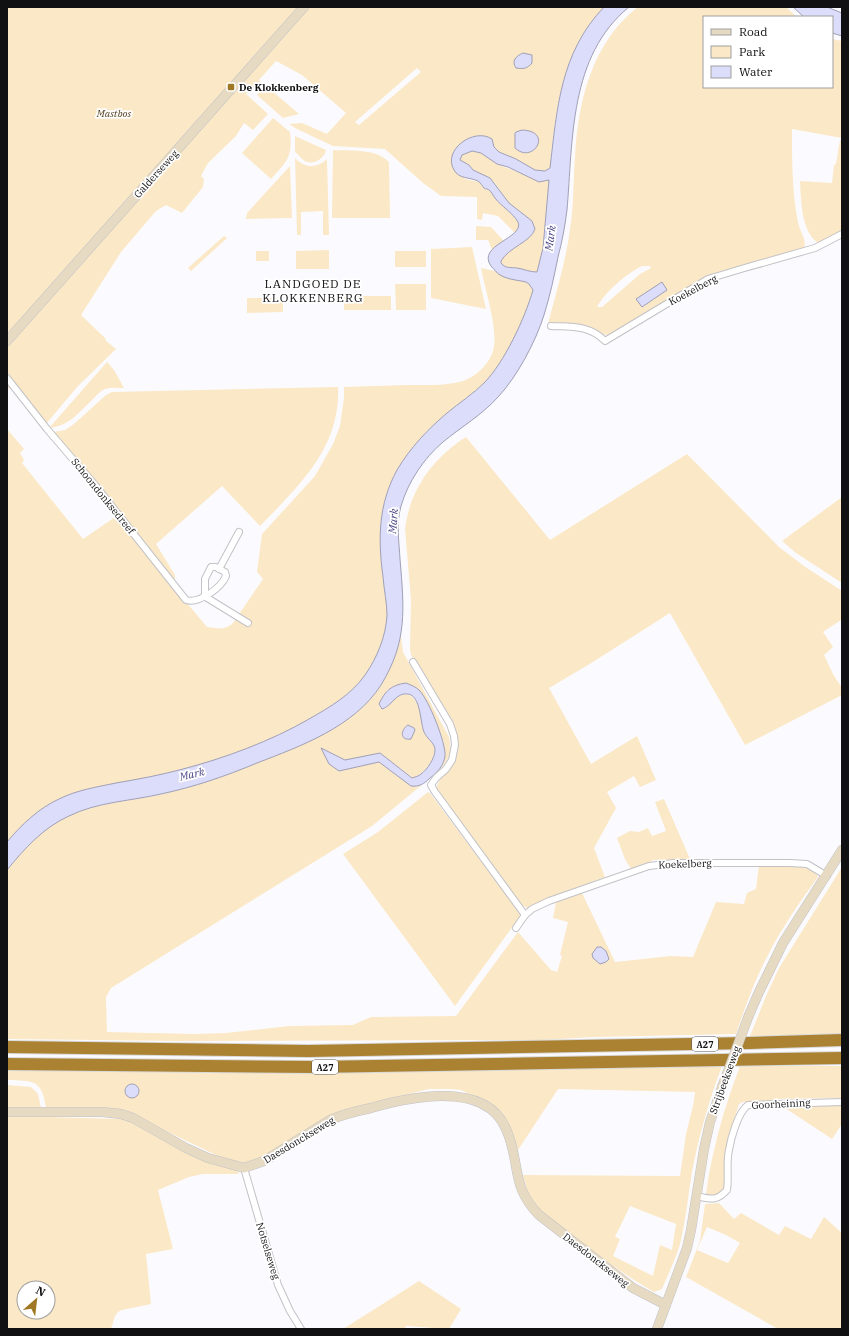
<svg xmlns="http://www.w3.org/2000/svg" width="849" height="1336" font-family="'IBM Plex Serif',serif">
  <rect width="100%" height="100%" fill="#fbfbff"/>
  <!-- green -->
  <g fill="#fbe8c6" fill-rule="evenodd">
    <path d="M7,7H604C562,51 555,111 550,168L545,171L535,170L516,159L499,152L495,150L493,143L485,136H473L454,150L465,179L479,182L483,187L490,191L494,197L517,220L519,227L515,233L498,216L483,213L482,220L477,219V197L441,196L423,183L385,149L333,146L297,129L289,124L302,123L327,134L346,113L302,75L276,61L259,80L262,83L254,92L250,89L246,94L268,114L253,130L244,123L236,136L208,163L201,176L204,179L203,187L182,213L166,205L156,211L121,252L81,315L106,339L105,340L116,349L78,386L46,424L14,390L9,388L7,392ZM417,68L421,72L359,125L355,122Z"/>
    <path d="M638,7H786L797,17H704V87H832V39L842,41V138L792,129C792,160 792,192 798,222C800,233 807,238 804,249L739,266L712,274L609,336C589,328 570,325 548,324C556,292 566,261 570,229C574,205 573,181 575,156C578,102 592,42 638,7ZM642,266H650L651,268L640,274L602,307H597C605,292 626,274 642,266ZM662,282L667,290L642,307Z"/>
    <path d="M265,85L299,114L283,118L257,95Z"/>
    <path d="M273,118L290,132C293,158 286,162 271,179L242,153Z"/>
    <path d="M295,136L326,150C324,160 311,167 302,159C300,157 298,154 295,152Z"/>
    <path d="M840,140H842V230L818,243C801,231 801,200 800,181L832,183L834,165L836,164Z"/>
    <path d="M333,150C351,151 375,148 389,162L390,218H332Z"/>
    <path d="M472,151L481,153L497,164L540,181L549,180L543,248L537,272C529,272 524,269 517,268C510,267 506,269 501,263V261C509,247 531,242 535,229L532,221L509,203L494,182L473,170L469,165L460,160L462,155Z"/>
    <path d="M295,158C304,168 317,169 327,159L329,235H323V211L301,212V235H297Z"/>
    <path d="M290,166L292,218L246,219L247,213Z"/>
    <path d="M476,226L491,227L504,241L492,250L488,240H476Z"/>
    <path d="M224,236L227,238L191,271L188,268Z"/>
    <path d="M472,247L486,309L431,298V249Z"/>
    <path d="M329,250V269H296V251Z"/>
    <rect x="256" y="251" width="13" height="10"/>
    <rect x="395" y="251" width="31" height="16"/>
    <path d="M481,268L495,271L507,278L526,282L529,284L533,290C525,318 504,363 484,383C473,394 459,403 447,413C428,429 410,448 397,470C378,504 378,539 383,577C384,590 387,603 387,615C386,636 377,658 365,675C351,695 330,707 309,719C270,741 226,758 183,769C161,775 139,779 116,783C97,787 77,790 59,799C39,808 22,825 7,842V429L24,449L20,453L24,460L22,463L83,539L115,517L207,627C218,628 224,631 233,623L263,579L257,572L262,534L315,476L333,444L340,426L344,398V387C365,386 386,386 408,385C426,385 445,386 463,381C477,376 492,362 494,346C497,326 485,289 481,268Z"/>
    <path d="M395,284H426V310H396Z"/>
    <rect x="344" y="296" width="47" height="14"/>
    <path d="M247,298H283V312L247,313Z"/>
    <path d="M107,362L114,370L124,388C118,388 111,387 105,389C100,391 96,396 93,399C79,412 70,426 49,428Z"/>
    <path d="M338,387C341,447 299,486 260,526L222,486L156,544L175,575V580L53,432L65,430L74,424L106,395L112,392Z"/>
    <path d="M466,437L550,540L687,454L779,547L804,566L842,591V622L841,620L823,632L833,647L824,655L833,674L842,688V695L745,745L670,613L588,665L549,688L591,764L637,736L656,780L640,787L634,776L607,792L616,808L594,848L605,877L546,899L528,908L521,905L437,789C435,776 465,767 456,735L411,655L410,649L411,600L405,529C410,489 433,458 466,437Z"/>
    <path d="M842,497V583L796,553L782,541Z"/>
    <path d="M401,636L403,652L449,737C453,755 448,761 436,773C440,768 444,763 445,756C447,741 428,701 418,689H388L379,704L380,708L385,709C399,693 412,686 420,711C422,718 421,726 424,733C427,738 432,742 435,748C434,761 425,773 413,778L380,753L346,760L322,749L339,771L379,762L403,780L416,787L423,784L372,826L111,988L106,997L107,1032L196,1034L226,1033L289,1026L353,1025L371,1017L456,1016L518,932L551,970L557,972L562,956L560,955L568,922L553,918L556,902L582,893L615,962L671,956L693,957L716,902L744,904L747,893L756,889L759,865C774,866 810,861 818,877C799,903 781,929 767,957C754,981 745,1008 736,1034L594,1037L543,1040L184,1041L7,1039V870C24,850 43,827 68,816C99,802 135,801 167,793C199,785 229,774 259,762C300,746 344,730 373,696C387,680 396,657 401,636Z"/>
    <path d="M428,792L430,793L521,915L455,1006L343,854L378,832Z"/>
    <path d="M664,799L690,859L653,860L646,864L631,869L625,859L617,838L630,831L639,832L648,828L652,836L666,831L655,802Z"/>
    <path d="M842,867V1034L750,1036L766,996L779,968Z"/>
    <path d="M722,1066C709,1100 699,1135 692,1172C688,1196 686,1220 680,1244C676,1259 668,1274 662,1289L654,1292C612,1268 575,1238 538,1208L530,1200L523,1175L680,1176L686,1134L693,1106L695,1092L558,1089L518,1150L513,1134L506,1120L498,1111L490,1105L461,1090L451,1089H429L368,1104L348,1110L248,1165L220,1157L145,1121L46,1108C42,1079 33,1081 7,1080V1067L335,1070ZM630,1206L676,1224L672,1250L660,1245L653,1276L613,1256L620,1239L615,1237Z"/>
    <path d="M740,1066H842V1098L775,1099L771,1102H743L739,1104C733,1124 725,1144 724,1165C723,1172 727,1183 723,1190C720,1196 712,1197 706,1194C712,1150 724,1108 740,1066Z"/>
    <path d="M7,1085L31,1087L38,1094L41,1108H7Z"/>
    <path d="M840,1104L842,1105V1124L832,1139L782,1106Z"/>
    <path d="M7,1116L122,1119L132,1121L237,1170L239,1174H203L189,1177L158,1190L173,1249L146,1254L151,1304L122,1310L118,1312L115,1316L111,1329H7ZM24,1288H48V1312H24Z"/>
    <path d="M719,1203L734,1219L741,1213L779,1235L785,1226L811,1239L824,1217L842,1233V1329H778L686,1277L700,1241L705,1204ZM707,1227L726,1235L740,1243L728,1263L697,1250Z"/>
    <path d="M419,1281L461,1309L449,1329L406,1326L405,1329H343Z"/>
  </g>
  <!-- water -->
  <g fill="#dcdcfb" stroke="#9f9fb5" fill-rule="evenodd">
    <path d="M604,7H629C569,56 573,140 567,210C565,226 562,242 558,257C554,277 550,296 544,315C536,341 517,377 498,397C482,415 461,427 443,442C424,458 408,482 401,506C396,524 399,541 400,559C404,608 408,641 381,685C354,727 301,746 257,763C226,776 194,787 161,794C131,801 97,802 69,816C44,827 24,849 7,870V842C21,825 39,808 59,799C77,790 97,787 116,783C139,779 161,775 183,769C225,758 271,741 309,719C330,707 351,695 365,675C377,658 386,636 387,615C387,603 384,590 383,577C378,539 378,505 397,470C410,448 428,429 447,413C459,403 473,394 484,383C504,363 525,318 533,290L529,284L526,282C518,280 510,280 502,276C497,274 495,270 491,266C476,245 525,238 518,222C513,213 501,206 495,198C493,196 492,192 489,190C488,189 486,189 484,188C482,186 481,183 478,181C469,177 459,179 454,170C442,150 474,127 492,139L494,147L499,152L516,159L535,170L545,171L550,168C557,109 560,53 604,7ZM472,151L481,153L497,164L508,167L539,182L549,180L543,248L537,272C529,272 524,269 517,268C510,267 506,269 501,263V261C509,247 531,242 535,229L532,221L509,203L490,178L473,170L469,165L460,160L462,155Z"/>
    <path d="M793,7H827L842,13V36L832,33V17H804Z"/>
    <path d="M523,53L532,55V63C527,69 523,69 516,68C511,61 516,56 523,53Z"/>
    <path d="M522,130C554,131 533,165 515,148V133L516,132Z"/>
    <path d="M662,282L667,290L642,307L636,299Z"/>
    <path d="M406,683C411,685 416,687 419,690C429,700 446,743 445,756C444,765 437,773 430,778C424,784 419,787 411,786L379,762L339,771L329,764L321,748L345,760L380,753L412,778C415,777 419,776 421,774C427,770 435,758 435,750C435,743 427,739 424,732C420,722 421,696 408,694C396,692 391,707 382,709L379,704C385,691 391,685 406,683Z"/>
    <path d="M408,725L414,728L415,730L411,739C400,741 400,730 408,725Z"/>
    <path d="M597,947H601L606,951L609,959L606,962L600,964L593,958L592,954Z"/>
    <circle cx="132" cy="1091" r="7"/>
  </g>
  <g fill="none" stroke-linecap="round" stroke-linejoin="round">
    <defs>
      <g id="street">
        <path d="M551,326C572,327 589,325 605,341L708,279L741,269L815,248L842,234"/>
        <path d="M7,378L47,429L95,485L186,600C199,604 221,588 226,576L225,572L216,567H211L205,579V595"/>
        <path d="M219,569L239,532"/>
        <path d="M204,596L248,623"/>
        <path d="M413,662L450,724L454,736L455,745L452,760L446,769L436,778L431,785L435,792L525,915"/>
        <path d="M516,928L525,915L532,909L549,901L649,866L673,863H790L807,864L827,876"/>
        <path d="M244,1168L278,1285L290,1311L301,1329"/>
        <path d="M696,1196C711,1199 716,1202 727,1190C729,1177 726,1163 729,1150C731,1138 738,1112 748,1105L842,1102"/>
      </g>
      <g id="secondary">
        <path d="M7,341L304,7"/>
        <path d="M749,1015L759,992L783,943L842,850"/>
        <path d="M7,1112H102L121,1114L133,1118L186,1148L208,1158L244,1168L264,1161L330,1120C343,1114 357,1111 371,1108C410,1097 485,1080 506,1129C521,1162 510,1186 539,1215L633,1288L666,1305"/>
        <path d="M657,1329L687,1248L691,1230L704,1149L710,1122L722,1087"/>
      </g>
      <g id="highway">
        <path d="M7,1047L308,1051L749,1043L842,1040"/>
        <path d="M7,1064L315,1067L842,1058"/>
      </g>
    </defs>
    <!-- street casing -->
    <use href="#street" stroke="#c2c2c7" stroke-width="8"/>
    <!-- secondary casing -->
    <use href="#secondary" stroke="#c2c2c7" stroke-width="10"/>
    <!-- highway casing -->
    <use href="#highway" stroke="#d9d9d9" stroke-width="14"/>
    <!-- street -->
    <use href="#street" stroke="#fff" stroke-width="6"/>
    <!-- secondary -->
    <use href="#secondary" stroke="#e6dac2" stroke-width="9"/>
    <!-- highway -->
    <use href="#highway" stroke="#aa8232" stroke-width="12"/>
    <defs>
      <path id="secondary-bridge" d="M722,1087L749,1015"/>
    </defs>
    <!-- secondary-bridge casing -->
    <use href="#secondary-bridge" stroke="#c2c2c7" stroke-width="10" stroke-linecap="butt"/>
    <!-- secondary-bridge -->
    <use href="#secondary-bridge" stroke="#e6dac2" stroke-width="9"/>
  </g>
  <!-- markers -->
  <rect fill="#9f7825" stroke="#fff" stroke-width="1.5" x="227" y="83" width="8" height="8" rx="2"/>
  <g text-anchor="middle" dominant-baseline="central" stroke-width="3.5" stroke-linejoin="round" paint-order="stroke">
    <!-- shield labels -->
    <g fill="#fff" stroke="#585859" stroke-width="1">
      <rect x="692" y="1037" width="26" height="14" rx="3"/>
      <rect x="312" y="1060" width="26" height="14" rx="3"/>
    </g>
    <g font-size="9" font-weight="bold" fill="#101012">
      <text x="705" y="1044">A27</text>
      <text x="325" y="1067">A27</text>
    </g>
    <!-- poi labels -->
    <g font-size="10" font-weight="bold" fill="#101012" stroke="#fff" text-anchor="start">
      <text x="239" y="87">De Klokkenberg</text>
    </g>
    <!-- park labels -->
    <g font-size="10" font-style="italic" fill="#4f3c16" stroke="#fff">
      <text x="114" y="113">Mastbos</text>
    </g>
    <!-- street labels -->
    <g font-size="10" fill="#101012" stroke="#fff">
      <text transform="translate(156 174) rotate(-48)">Galderseweg</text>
      <text transform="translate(693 290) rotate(-28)">Koekelberg</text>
      <text transform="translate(103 496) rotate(51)">Schoondonksedreef</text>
      <text transform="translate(685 864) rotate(-2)">Koekelberg</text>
      <text transform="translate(725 1080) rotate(-70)">Strijbeekseweg</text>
      <text transform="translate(781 1104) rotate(-3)">Goorheining</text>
      <text transform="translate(299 1140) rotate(-31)">Daesdonckseweg</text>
      <text transform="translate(268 1251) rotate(73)">Notselseweg</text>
      <text transform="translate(596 1260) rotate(38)">Daesdonckseweg</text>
    </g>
    <!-- water labels -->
    <g font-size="11" font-style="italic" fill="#4c4886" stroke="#fff">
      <text transform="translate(550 238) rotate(-82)">Mark</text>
      <text transform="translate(393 521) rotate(-85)">Mark</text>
      <text transform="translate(192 774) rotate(-13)">Mark</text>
    </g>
    <!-- quarter labels -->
    <g font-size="12" letter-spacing="1" fill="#101012" stroke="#fff">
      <text x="313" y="283">LANDGOED DE<tspan x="313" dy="14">KLOKKENBERG</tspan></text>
    </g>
  </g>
  <!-- border -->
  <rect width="849" height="1336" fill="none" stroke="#101012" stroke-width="16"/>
  <!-- legend -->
  <rect x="703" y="16" width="130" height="72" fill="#ffffff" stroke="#9f9fa0"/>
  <rect x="711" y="29" width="20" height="6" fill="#e6dac2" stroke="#9f9fa0"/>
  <text x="739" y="36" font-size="12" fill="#101012">Road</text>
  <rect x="711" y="46" width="20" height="12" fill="#fbe8c6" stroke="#9f9fa0"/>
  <text x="739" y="56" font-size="12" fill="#101012">Park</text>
  <rect x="711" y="66" width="20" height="12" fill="#dcdcfb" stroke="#9f9fa0"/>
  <text x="739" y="76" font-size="12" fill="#101012">Water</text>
  <!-- north arrow -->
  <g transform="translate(36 1300) rotate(28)"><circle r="19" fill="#ffffff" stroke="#9f9fa0"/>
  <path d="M0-3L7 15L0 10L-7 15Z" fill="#9f7825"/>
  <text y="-6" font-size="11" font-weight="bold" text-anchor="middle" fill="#101012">N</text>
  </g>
</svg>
